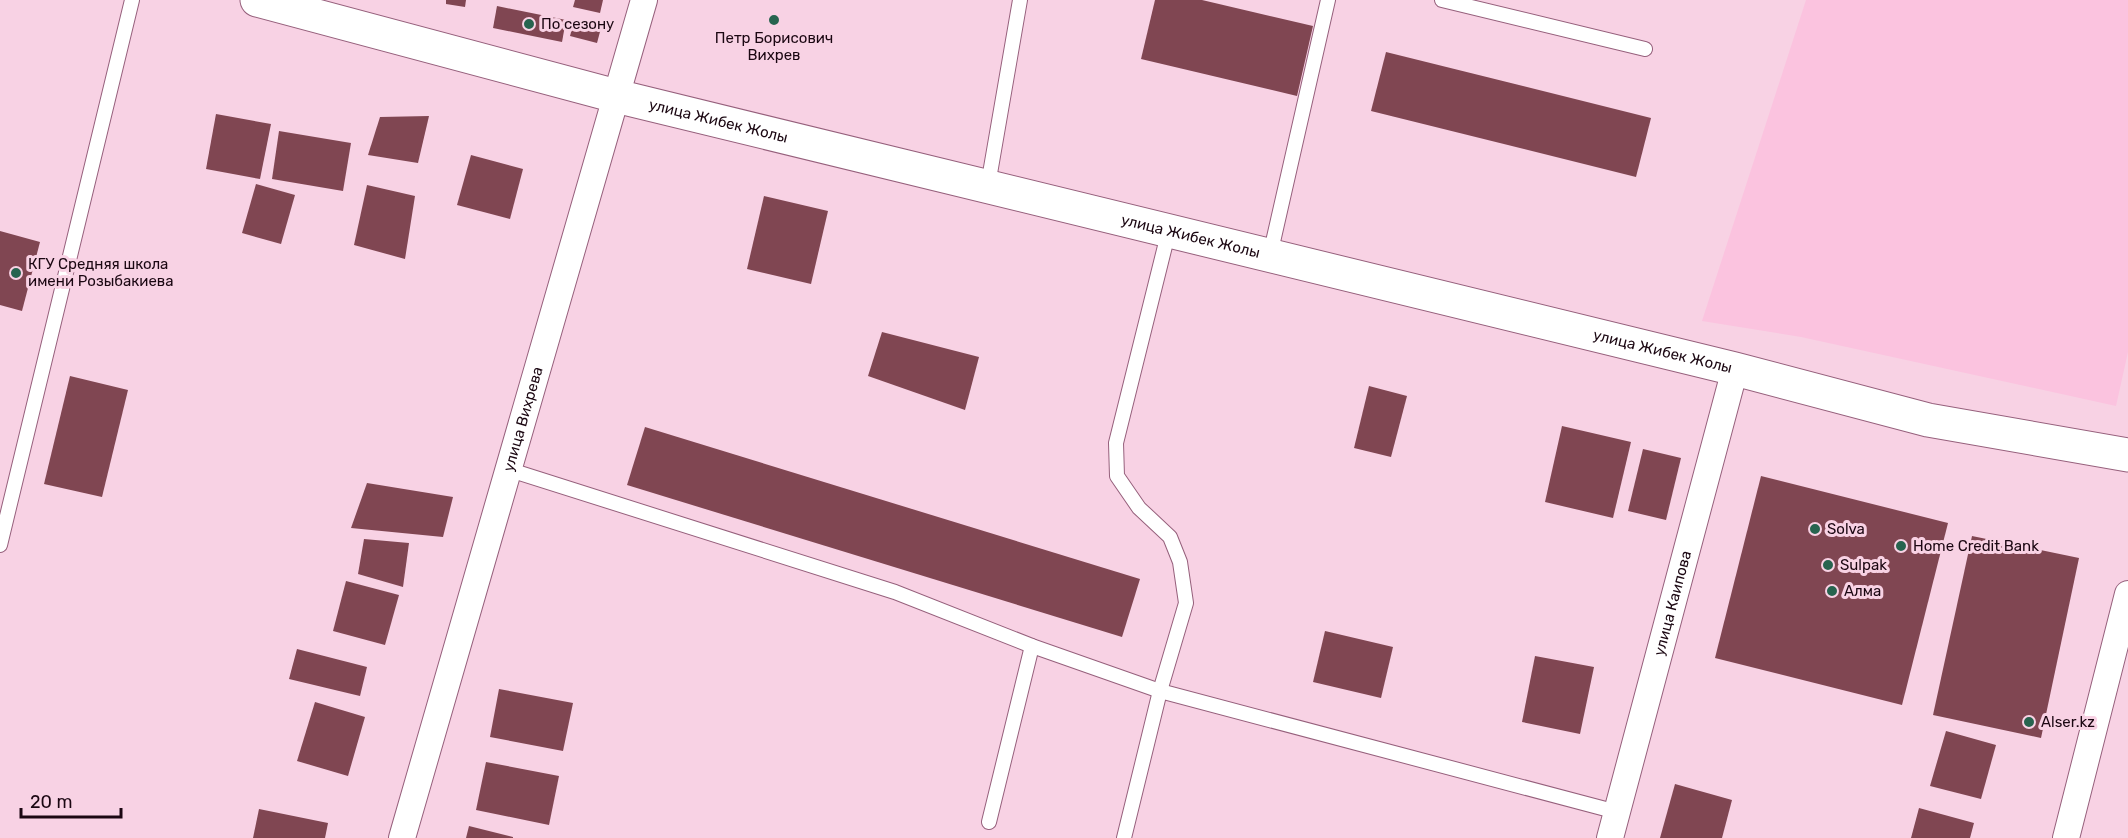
<svg xmlns="http://www.w3.org/2000/svg" width="2128" height="838" font-family="Rubik,sans-serif">
  <rect width="100%" height="100%" fill="#f8d2e4"/>
  <!-- built -->
  <path fill="#fbc3df" d="M1806,0H2128V352L2116,406L1801,337L1702,321Z"/>
  <!-- building -->
  <g fill="#804652">
    <path d="M446,0H466L465,7L446,4Z"/>
    <path d="M575,0H603L600,13L573,7Z"/>
    <path d="M1155,0H1202L1313,26L1297,96L1141,59Z"/>
    <path d="M497,6L566,20L562,42L493,28Z"/>
    <path d="M574,21L601,28L597,43L570,36Z"/>
    <path d="M1386,52L1651,118L1636,177L1371,111Z"/>
    <path d="M216,114L271,124L260,179L206,169Z"/>
    <path d="M429,116L418,163L368,155L380,117Z"/>
    <path d="M279,131L351,143L343,191L272,179Z"/>
    <path d="M471,155L523,169L510,219L457,205Z"/>
    <path d="M256,184L295,195L281,244L242,233Z"/>
    <path d="M367,185L415,196L405,259L354,245Z"/>
    <path d="M764,196L828,211L811,284L747,269Z"/>
    <path d="M0,231L40,242L22,311L0,305Z"/>
    <path d="M882,332L979,357L965,410L868,376Z"/>
    <path d="M70,376L128,390L102,497L44,484Z"/>
    <path d="M1369,386L1407,396L1391,457L1354,448Z"/>
    <path d="M1562,426L1631,442L1613,518L1545,502Z"/>
    <path d="M645,427L1140,579L1122,637L627,485Z"/>
    <path d="M1643,449L1681,458L1666,520L1628,511Z"/>
    <path d="M1761,476L1948,523L1902,705L1715,658Z"/>
    <path d="M367,483L453,497L443,537L351,528Z"/>
    <path d="M1972,536L2079,558L2041,738L1933,715Z"/>
    <path d="M364,539L409,543L403,587L358,574Z"/>
    <path d="M346,581L399,595L385,645L333,631Z"/>
    <path d="M1325,631L1393,647L1381,698L1313,682Z"/>
    <path d="M297,649L367,667L360,696L289,679Z"/>
    <path d="M1535,656L1594,667L1580,734L1522,722Z"/>
    <path d="M499,689L573,703L563,751L490,737Z"/>
    <path d="M315,702L365,717L348,776L297,761Z"/>
    <path d="M1946,731L1996,745L1981,799L1930,786Z"/>
    <path d="M486,762L559,776L549,825L476,810Z"/>
    <path d="M1675,784L1732,800L1722,838H1660Z"/>
    <path d="M1919,808L1974,823L1970,838H1911Z"/>
    <path d="M259,809L328,823L325,838H253Z"/>
    <path d="M469,826L513,837V838H466Z"/>
  </g>
  <g fill="none" stroke-linecap="round" stroke-linejoin="round">
    <defs>
      <g id="lane">
        <path d="M1442,0L1645,49"/>
        <path d="M988,185L1020,0"/>
        <path d="M1270,255L1328,0"/>
        <path d="M507,469L895,592L1032,646L1160,691L1617,812"/>
        <path d="M0,545L132,0"/>
        <path d="M989,822L1032,646"/>
        <path d="M1124,838L1160,691L1186,603L1180,562L1170,537L1139,508L1117,476L1116,443L1169,230"/>
      </g>
      <g id="street">
        <path id="s1" d="M402,838L644,0"/>
        <path id="s2" d="M1610,838L1735,369"/>
        <path d="M2066,838L2128,594"/>
      </g>
      <g id="secondary">
        <path id="s3" d="M257,0L616,96L1735,369L1928,420L2128,455"/>
      </g>
    </defs>
    <!-- lane casing -->
    <use href="#lane" stroke="#96607c" stroke-width="16"/>
    <!-- street casing -->
    <use href="#street" stroke="#96607c" stroke-width="28"/>
    <!-- secondary casing -->
    <use href="#secondary" stroke="#96607c" stroke-width="35"/>
    <!-- lane -->
    <use href="#lane" stroke="#fff" stroke-width="14"/>
    <!-- street -->
    <use href="#street" stroke="#fff" stroke-width="26"/>
    <!-- secondary -->
    <use href="#secondary" stroke="#fff" stroke-width="33"/>
  </g>
  <!-- markers -->
  <g fill="#27644f" stroke="#f8d2e4" stroke-width="2">
    <circle cx="774" cy="20" r="6"/>
    <circle cx="529" cy="24" r="6"/>
    <circle cx="16" cy="273" r="6"/>
    <circle cx="1815" cy="529" r="6"/>
    <circle cx="1901" cy="546" r="6"/>
    <circle cx="1828" cy="565" r="6"/>
    <circle cx="1832" cy="591" r="6"/>
    <circle cx="2029" cy="722" r="6"/>
  </g>
  <g text-anchor="middle" dominant-baseline="central" stroke-width="6" stroke-linejoin="round" paint-order="stroke">
    <!-- poi labels -->
    <g font-size="15" fill="#1b0712" stroke="#f8d2e4" text-anchor="start">
      <text x="541" y="24">По сезону</text>
      <text x="774" y="38" text-anchor="middle">Петр Борисович<tspan x="774" dy="17">Вихрев</tspan></text>
      <text x="28" y="264">КГУ Средняя школа<tspan x="28" dy="17">имени Розыбакиева</tspan></text>
      <text x="1827" y="529">Solva</text>
      <text x="1913" y="546">Home Credit Bank</text>
      <text x="1840" y="565">Sulpak</text>
      <text x="1844" y="591">Алма</text>
      <text x="2041" y="722">Alser.kz</text>
    </g>
    <!-- street labels -->
    <g font-size="15" fill="#1b0712" stroke="#f8d2e4">
      <text stroke="none"><textPath href="#s3" startOffset="477">улица Жибек Жолы</textPath></text>
      <text stroke="none"><textPath href="#s3" startOffset="963">улица Жибек Жолы</textPath></text>
      <text stroke="none"><textPath href="#s3" startOffset="1449">улица Жибек Жолы</textPath></text>
      <text stroke="none"><textPath href="#s1" startOffset="436">улица Вихрева</textPath></text>
      <text stroke="none"><textPath href="#s2" startOffset="243">улица Каипова</textPath></text>
    </g>
  </g>
  <!-- scale -->
  <path d="M21 808v9h100v-9" fill="none" stroke="#1b0712" stroke-width="3"/>
  <text x="30" y="808" font-size="18" fill="#1b0712" stroke="#f8d2e4" stroke-width="4.5" paint-order="stroke">20 m</text>
</svg>
